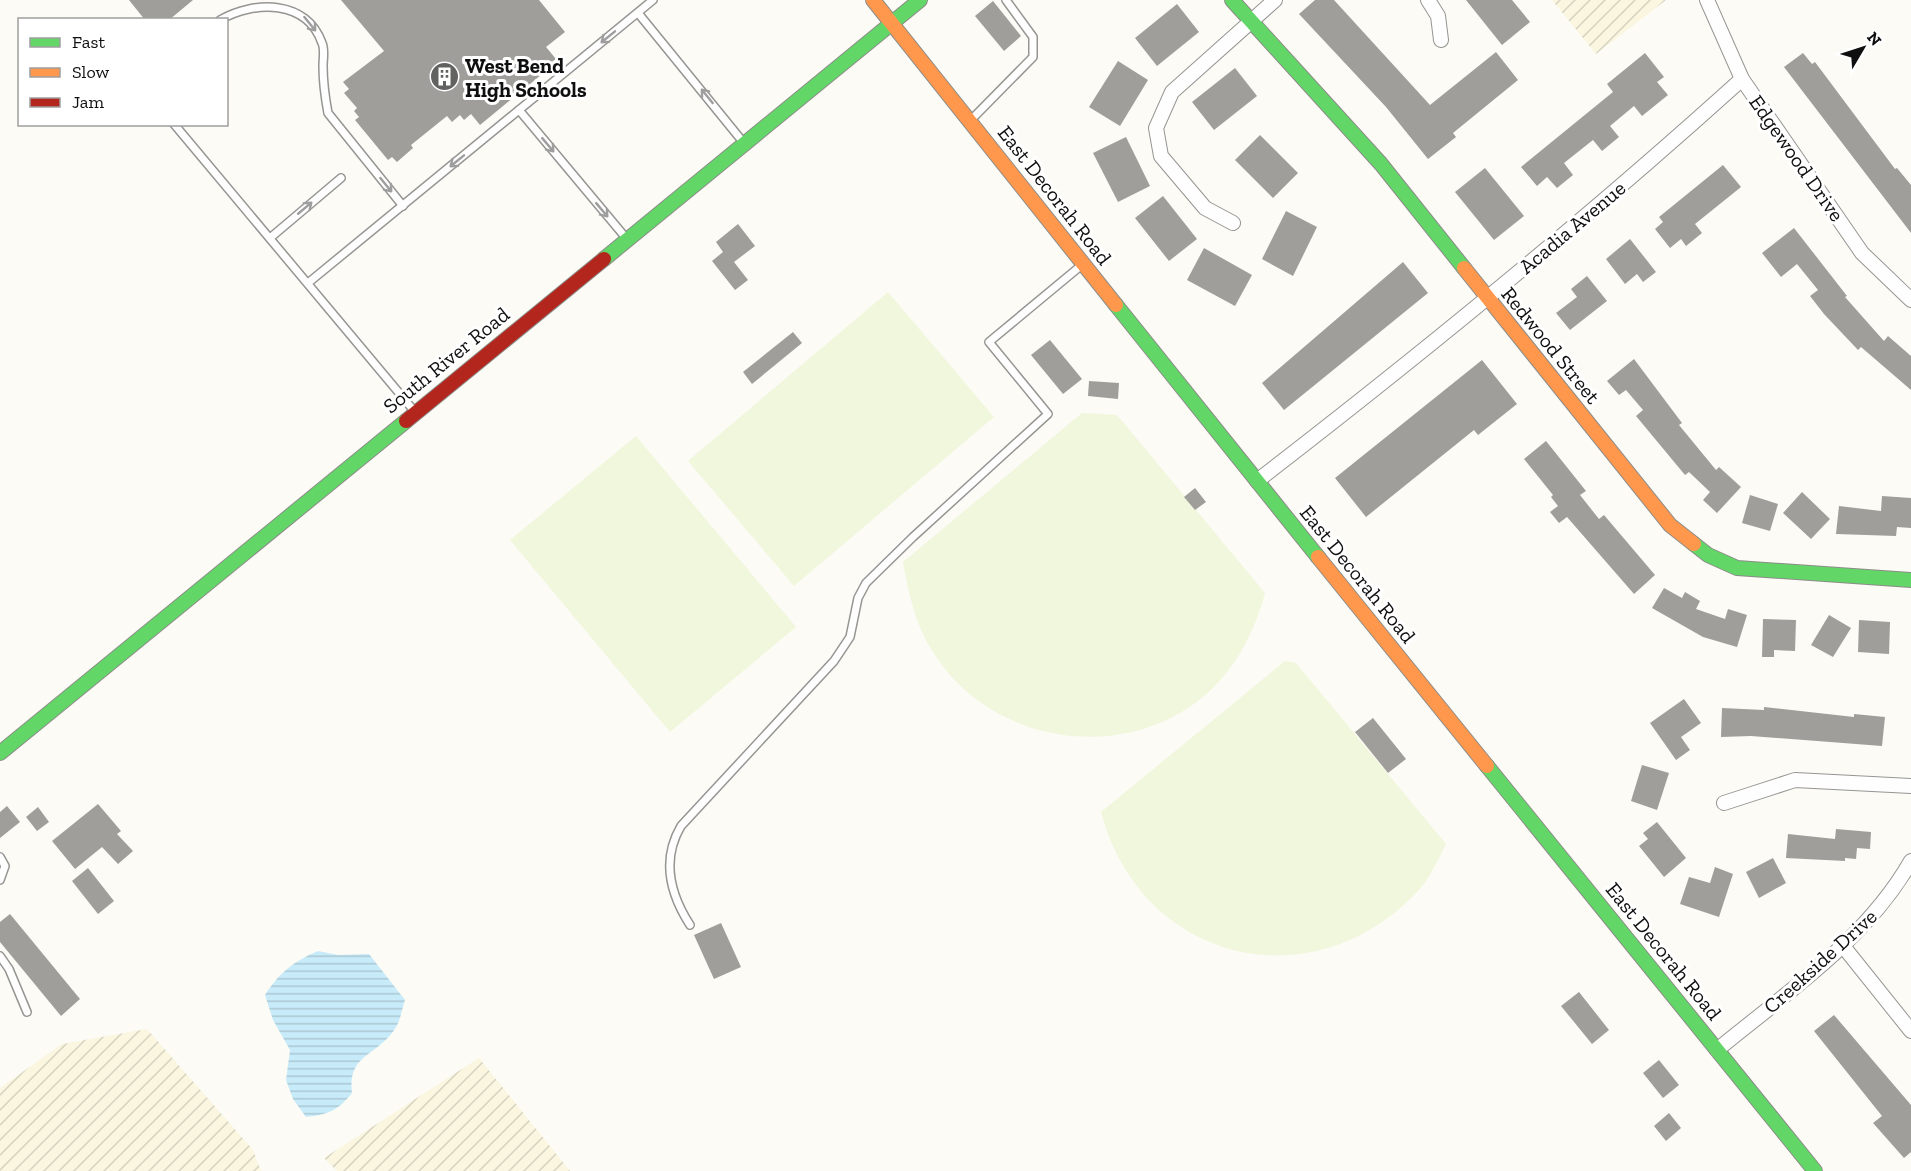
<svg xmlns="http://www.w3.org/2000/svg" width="1911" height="1171" font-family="'Zilla Slab',serif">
  <defs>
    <pattern id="farmland-furrows" width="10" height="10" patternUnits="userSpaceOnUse" patternTransform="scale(1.5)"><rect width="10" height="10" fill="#faf6e0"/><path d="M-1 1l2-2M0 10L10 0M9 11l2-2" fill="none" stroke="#d5d2bf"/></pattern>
    <pattern id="water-rules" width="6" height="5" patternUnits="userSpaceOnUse" patternTransform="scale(1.5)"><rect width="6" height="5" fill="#c8ebf9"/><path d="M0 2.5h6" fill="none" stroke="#abc8d4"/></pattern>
  </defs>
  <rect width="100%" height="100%" fill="#fcfbf5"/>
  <!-- farmland -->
  <g fill="url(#farmland-furrows)">
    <path d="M1552,0H1666L1596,54Z"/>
    <path d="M147,1029L253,1150L261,1171H0V1088L62,1044Z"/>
    <path d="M479,1058L570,1171H337L324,1158Z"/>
  </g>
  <!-- pitch -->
  <g fill="#f1f7dd">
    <path d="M888,292L994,417L794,586L688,461Z"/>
    <path d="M1082,413L1117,415L1265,593C1254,633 1236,669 1203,697C1120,765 990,743 933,652C915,624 909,595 903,562Z"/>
    <path d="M636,436L796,627L670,732L510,540Z"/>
    <path d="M1285,661L1296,663L1446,844C1437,861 1429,881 1415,894C1309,1004 1140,960 1101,812Z"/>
  </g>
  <!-- water -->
  <path fill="url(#water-rules)" d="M318,951L338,955L369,954L405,1000C402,1008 401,1019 396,1027C378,1057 347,1053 352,1093C339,1110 327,1115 306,1117L293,1099L286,1080L290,1050L273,1020L265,995C279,973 294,961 318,951Z"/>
  <!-- building -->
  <g fill="#a09e9a">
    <path d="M129,0H193L169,20H145Z"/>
    <path d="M341,0H539L565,32L546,47L556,59L545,67L547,70L480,125L471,114L464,120L460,115L452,122L447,116L411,145L413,148L397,162L392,157L388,160L355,120L359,117L354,111L357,108L344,93L349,89L343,82L384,51Z"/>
    <path d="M1315,0H1334L1430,105L1496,52L1518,80L1453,133L1456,137L1428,159L1386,107L1299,14Z"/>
    <path d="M1466,0H1512L1530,22L1502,45Z"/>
    <path d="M993,1L1021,36L1004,51L975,16Z"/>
    <path d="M1177,4L1199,32L1157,66L1135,38Z"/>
    <path d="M1645,53L1664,77L1657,82L1668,95L1642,116L1634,106L1610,126L1619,137L1602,151L1593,140L1564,163L1573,175L1557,188L1547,177L1537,186L1521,167L1613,92L1607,84Z"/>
    <path d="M1803,53L1812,64L1815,62L1895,169L1897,168L1911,185V233L1784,67Z"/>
    <path d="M1118,61L1148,80L1120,126L1089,107Z"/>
    <path d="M1235,68L1257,96L1214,130L1192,102Z"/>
    <path d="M1260,135L1298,173L1273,198L1235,160Z"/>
    <path d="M1126,137L1150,186L1118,202L1093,153Z"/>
    <path d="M1723,165L1741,187L1695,224L1702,233L1686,246L1681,239L1670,248L1655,229L1663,222L1659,217Z"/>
    <path d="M1485,168L1524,216L1494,240L1455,192Z"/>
    <path d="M1163,196L1197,239L1169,261L1135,218Z"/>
    <path d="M1286,211L1317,227L1293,276L1262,259Z"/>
    <path d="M738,224L755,246L734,262L748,280L735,290L712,261L723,252L716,242Z"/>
    <path d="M1794,228L1847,296L1845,297L1884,341L1888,336L1911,356V390L1861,347L1858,350L1824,314L1810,296L1818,290L1797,264L1781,277L1762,253Z"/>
    <path d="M1630,239L1656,272L1643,282L1637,274L1625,284L1606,259Z"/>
    <path d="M1204,248L1252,275L1235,306L1187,280Z"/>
    <path d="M1403,262L1428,293L1284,410L1262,383Z"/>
    <path d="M1587,276L1607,301L1570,330L1556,313L1577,297L1571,289Z"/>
    <path d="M793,332L802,343L752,384L743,372Z"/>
    <path d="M1050,340L1082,379L1063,394L1031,355Z"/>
    <path d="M1634,359L1682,423L1679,425L1716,470L1719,467L1741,487L1717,513L1703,500L1710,492L1689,472L1685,475L1636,416L1643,410L1626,390L1619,395L1607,381Z"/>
    <path d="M1482,360L1517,404L1478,435L1474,430L1366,517L1335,478Z"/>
    <path d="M1089,381L1119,383L1118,399L1088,396Z"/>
    <path d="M1546,441L1586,491L1580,495L1599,519L1604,515L1655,575L1634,594L1567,517L1559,523L1550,512L1558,506L1551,497L1553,495L1524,459Z"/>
    <path d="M1195,488L1206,502L1195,510L1184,497Z"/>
    <path d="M1802,492L1830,519L1811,539L1783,513Z"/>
    <path d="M1750,495L1778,504L1770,531L1742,523Z"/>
    <path d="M1882,496L1911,498V528L1897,527L1896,536L1836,534L1839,506L1881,511Z"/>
    <path d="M1664,588L1682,598L1685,592L1700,601L1696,609L1725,619L1728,609L1747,615L1737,647L1703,637L1652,608Z"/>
    <path d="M1829,615L1851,628L1833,657L1811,645Z"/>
    <path d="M1763,619L1796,620L1795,651L1774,650V657H1762Z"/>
    <path d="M1859,620L1890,622L1889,654L1858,652Z"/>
    <path d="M1684,699L1701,723L1681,737L1690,750L1676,760L1650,723Z"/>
    <path d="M1764,707L1854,717V714L1885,717L1882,746L1751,736L1721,737L1722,708L1764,710Z"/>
    <path d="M1373,718L1406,759L1388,773L1355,732Z"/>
    <path d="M1642,765L1669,773L1657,810L1631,801Z"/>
    <path d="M98,804L121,831L117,834L133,851L118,864L102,847L75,869L52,841Z"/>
    <path d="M7,806L20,822L0,838V812Z"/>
    <path d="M38,807L49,822L37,831L26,817Z"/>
    <path d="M1657,822L1686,858L1664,877L1639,846L1648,839L1643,833Z"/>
    <path d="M1836,829L1871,832L1870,849L1857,848L1856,859L1845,858V861L1786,858L1788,834L1835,839Z"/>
    <path d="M1773,858L1786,883L1759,898L1746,872Z"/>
    <path d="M1715,867L1733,874L1719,917L1680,904L1689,877L1710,883Z"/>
    <path d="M88,868L114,901L98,914L72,881Z"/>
    <path d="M10,914L80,999L61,1016L0,942V922Z"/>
    <path d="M721,923L741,967L714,979L694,935Z"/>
    <path d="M1579,992L1609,1030L1592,1044L1561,1006Z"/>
    <path d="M1834,1015L1911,1105V1152L1904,1158L1873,1123L1882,1116L1814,1031Z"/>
    <path d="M1659,1060L1679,1085L1663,1098L1643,1073Z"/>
    <path d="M1669,1113L1681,1128L1666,1141L1654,1126Z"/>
  </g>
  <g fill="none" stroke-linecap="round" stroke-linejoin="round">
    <defs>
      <g id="lane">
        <path d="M638,13L743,142"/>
        <path d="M220,20C255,0 307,0 322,43C325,49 323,59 323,66C323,82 325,97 328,113L403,206"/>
        <path d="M519,110L626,238"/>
        <path d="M970,121L1033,57V37L1006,0"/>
        <path d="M174,124L415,412"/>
        <path d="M270,238L341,178"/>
        <path d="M308,283L653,0"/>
        <path d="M0,857L5,866L0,880"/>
        <path d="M690,925C670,894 661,860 681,826L834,661L850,637L858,598L866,583L913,537L1048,414L989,342L1083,264"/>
        <path d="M0,956L9,969L27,1012"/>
      </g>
      <g id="street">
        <path d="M1428,0L1438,16L1441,40"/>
        <path d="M1707,0L1742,79L1862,253L1911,300"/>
        <path d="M1233,223L1205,208L1161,156L1156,128L1172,92L1275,0"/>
        <path d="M1257,481C1423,353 1586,220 1742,79"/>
        <path d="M1724,803L1795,780L1911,786"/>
        <path d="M1843,946L1911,1031"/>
        <path d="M1717,1050C1786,993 1866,940 1911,861"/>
      </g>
      <g id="fast">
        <path d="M1232,0L1381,164L1464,268"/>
        <path d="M604,259L920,0"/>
        <path d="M1116,305L1318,557"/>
        <path d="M1694,544L1708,555L1737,568L1911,580"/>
        <path d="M0,753L406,421"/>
        <path d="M1487,766L1815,1171"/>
      </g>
      <g id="slow">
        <path d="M873,0L1116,305"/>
        <path d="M1464,268L1670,525L1694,544"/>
        <path d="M1318,557L1487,766"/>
      </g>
      <path id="jam" d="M406,421L604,259"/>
    </defs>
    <!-- lane casing -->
    <use href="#lane" stroke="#969593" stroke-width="10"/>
    <!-- street casing -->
    <use href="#street" stroke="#969593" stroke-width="16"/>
    <!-- fast casing -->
    <use href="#fast" stroke="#8c8c89" stroke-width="16"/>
    <!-- slow casing -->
    <use href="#slow" stroke="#8c8c89" stroke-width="16"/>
    <!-- jam casing -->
    <use href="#jam" stroke="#8c8c89" stroke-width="16"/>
    <!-- lane -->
    <use href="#lane" stroke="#fffefe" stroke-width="7"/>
    <!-- street -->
    <use href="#street" stroke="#fffefe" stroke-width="14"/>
    <!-- fast -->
    <use href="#fast" stroke="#63d668" stroke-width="14"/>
    <!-- slow -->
    <use href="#slow" stroke="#ff974d" stroke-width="14"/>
    <!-- jam -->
    <use href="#jam" stroke="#b3261e" stroke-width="14"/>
  </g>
  <!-- one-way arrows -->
  <defs><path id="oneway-shaft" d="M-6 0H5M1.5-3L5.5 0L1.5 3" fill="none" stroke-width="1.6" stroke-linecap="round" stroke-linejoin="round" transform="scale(1.5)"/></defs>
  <g stroke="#9f9e9e">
    <use href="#oneway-shaft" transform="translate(310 24) rotate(51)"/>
    <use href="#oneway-shaft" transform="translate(608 37) rotate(141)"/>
    <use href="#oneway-shaft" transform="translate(707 96) rotate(-129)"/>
    <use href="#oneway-shaft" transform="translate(548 145) rotate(50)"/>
    <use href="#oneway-shaft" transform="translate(457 161) rotate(141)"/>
    <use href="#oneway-shaft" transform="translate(386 185) rotate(51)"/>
    <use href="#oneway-shaft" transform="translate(305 208) rotate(-40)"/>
    <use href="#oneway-shaft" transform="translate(602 210) rotate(50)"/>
  </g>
  <!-- icons -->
  <defs>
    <symbol id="building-disc" viewBox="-11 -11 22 22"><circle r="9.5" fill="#626260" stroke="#fff"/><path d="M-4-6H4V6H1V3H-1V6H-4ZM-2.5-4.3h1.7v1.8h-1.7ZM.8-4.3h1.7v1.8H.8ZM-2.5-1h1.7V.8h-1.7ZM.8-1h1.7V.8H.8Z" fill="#fff"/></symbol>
  </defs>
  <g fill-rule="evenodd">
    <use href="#building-disc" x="428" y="60" width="33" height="33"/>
  </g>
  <g text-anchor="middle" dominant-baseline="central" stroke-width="6" stroke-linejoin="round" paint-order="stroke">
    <!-- poi labels -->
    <g font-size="21" font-weight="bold" fill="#0f0f0f" stroke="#fff" text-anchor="start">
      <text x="465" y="65">West Bend<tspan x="465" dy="24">High Schools</tspan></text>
    </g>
    <!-- street labels -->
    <g font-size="21" fill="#0f0f0f" stroke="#fff">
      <text transform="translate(1797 158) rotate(55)">Edgewood Drive</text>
      <text transform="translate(1055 195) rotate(52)">East Decorah Road</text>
      <text transform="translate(1572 227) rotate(-40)">Acadia Avenue</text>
      <text transform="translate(1551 345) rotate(51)">Redwood Street</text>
      <text transform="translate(446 360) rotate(-39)">South River Road</text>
      <text transform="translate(1358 574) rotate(51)">East Decorah Road</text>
      <text transform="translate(1664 951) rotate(51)">East Decorah Road</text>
      <text transform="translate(1820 961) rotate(-42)">Creekside Drive</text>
    </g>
  </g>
  <!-- legend -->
  <rect x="18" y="18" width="210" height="108" fill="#ffffff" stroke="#9f9f9f" stroke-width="1.5"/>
  <rect x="30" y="38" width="30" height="9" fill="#63d668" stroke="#9f9f9f" stroke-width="1.5"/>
  <text x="72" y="48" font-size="18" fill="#0f0f0f">Fast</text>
  <rect x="30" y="68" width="30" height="9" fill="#ff974d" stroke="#9f9f9f" stroke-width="1.5"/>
  <text x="72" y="78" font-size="18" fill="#0f0f0f">Slow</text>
  <rect x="30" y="98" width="30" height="9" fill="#b3261e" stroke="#9f9f9f" stroke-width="1.5"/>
  <text x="72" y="108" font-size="18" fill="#0f0f0f">Jam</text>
  <!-- north arrow -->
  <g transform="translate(1863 48) rotate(51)" stroke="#ffffff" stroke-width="4.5" paint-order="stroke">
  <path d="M0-4.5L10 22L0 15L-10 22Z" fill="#0f0f0f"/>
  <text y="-9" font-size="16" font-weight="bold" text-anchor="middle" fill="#0f0f0f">N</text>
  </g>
</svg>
